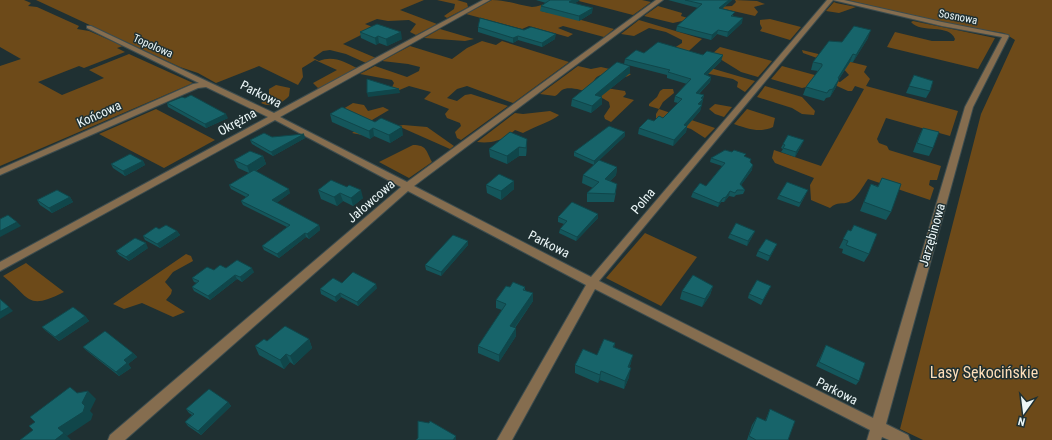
<svg xmlns="http://www.w3.org/2000/svg" width="1052" height="440" font-family="'Roboto Condensed',sans-serif">
  <rect width="100%" height="100%" fill="#1f3032"/>
  <!-- green -->
  <g fill="#6d4a19">
    <path d="M0,0H24L31,3L28,6L37,7L79,26L77,29L89,31L123,46L117,48L125,52L84,68L79,66L38,82L62,95L104,78L89,70L129,54L193,83L0,166V66L21,59L0,47Z"/>
    <path d="M36,0H424L400,10L437,24L416,35L410,32L416,24L409,20L388,21L377,19L365,24L375,28L343,44L376,58L366,63L346,54L330,50L323,51L313,58L319,61C333,55 345,62 357,68L323,87L318,88L313,83L337,70L315,60L302,68L303,77L298,85L259,66L216,83L198,73L180,67Z"/>
    <path d="M437,0H457L467,3L468,7L447,18L444,16L454,9L455,4Z"/>
    <path d="M492,0C507,0 517,5 532,7C538,7 542,4 548,3L541,11L549,13L552,12L614,29L604,37L563,26L558,28L573,34L568,37L529,26L522,29L466,14Z"/>
    <path d="M575,0H642L651,2L633,15Z"/>
    <path d="M735,0L757,1L765,4L754,7L758,12L755,16L716,7L732,6L736,2Z"/>
    <path d="M847,0H1052V440H923L900,429L981,114L1015,40L1004,33L959,26Z"/>
    <path d="M834,2L836,3L856,7L839,13L826,11Z"/>
    <path d="M658,6L682,13L681,16L691,19L673,23L644,16Z"/>
    <path d="M770,19L801,27L790,40L760,31L762,28L760,24V20Z"/>
    <path d="M639,20L702,39L680,59L755,81L745,92L737,87L738,82L733,79L672,66L669,69L664,66L661,58L654,55L657,53L654,52L671,50L682,43V40L666,32L649,28L634,36L621,34Z"/>
    <path d="M913,21L995,38L978,69L887,47L895,32L932,41H954L955,39C949,23 921,34 911,22Z"/>
    <path d="M440,29L474,39L465,41L424,38Z"/>
    <path d="M482,41L496,45L502,41L569,62L513,103L467,86L457,89L447,98L457,101L465,95L471,94L508,106L461,140L457,138L455,132L461,126L460,123L447,118L445,114L449,109L424,99L431,92L409,86L397,91L391,89L394,83L392,80L360,74L375,66L407,77L419,71L420,67L408,64L382,61L410,46L452,59L467,48Z"/>
    <path d="M720,47L772,61L758,77L741,72L712,54Z"/>
    <path d="M802,50L867,66L864,72L870,79L866,86L958,111L950,136L886,118L877,139L879,143L887,146L889,150L941,166L937,180H930L929,185L934,188L930,200L868,179C863,186 857,198 849,202C842,205 838,201 830,208L811,200L810,185L814,178L775,163L772,158L774,150L821,166L864,89L855,86L852,91H848L828,82L802,88L771,79L782,66L840,82L849,75L842,67L803,53Z"/>
    <path d="M578,66L591,69L601,67L631,74C621,84 599,65 593,83L606,88L625,91L626,94L623,97L634,100L611,122L605,119L604,116L610,107L609,102C600,96 572,84 562,90C560,91 558,95 555,96L540,94Z"/>
    <path d="M276,85L290,88L289,96C282,104 271,108 261,103L269,97V89Z"/>
    <path d="M765,86L802,97L815,111L814,115L802,114L792,108L757,97Z"/>
    <path d="M663,89H673L674,93L663,102L659,109L715,128L705,138L691,129L656,118V114L659,109L649,106V104L657,97L660,91Z"/>
    <path d="M353,103L364,105L368,111L383,107L389,110L372,120L362,135L352,133L367,123L343,109Z"/>
    <path d="M715,104L732,107L724,117L715,114L709,109Z"/>
    <path d="M156,109L215,140L164,168L99,134Z"/>
    <path d="M747,109L775,118L773,127C760,133 748,129 734,124Z"/>
    <path d="M550,111L559,115C556,119 530,129 523,133L515,130C504,140 492,144 477,142L515,113L523,114Z"/>
    <path d="M403,125L427,127L454,146L450,149L398,126Z"/>
    <path d="M413,145C427,145 426,151 432,162L409,178L379,162Z"/>
    <path d="M645,233L697,257L661,306L606,278Z"/>
    <path d="M186,254L191,256L193,261L173,272L165,282L172,290L171,294L166,300L185,312L173,317L142,303L124,309L113,304Z"/>
    <path d="M26,263L64,292C26,311 31,298 3,276Z"/>
  </g>
  <g fill="none" stroke-linecap="round" stroke-linejoin="round">
    <defs>
      <path id="minor" d="M483,0H490L280,117L407,182L656,0H663L414,186L591,277L827,0H833L599,281L873,418L965,107L1002,37L942,26L833,0H844L942,22L1008,35L1009,36L973,107L886,424L908,435L910,440H889L882,437L881,440H867L870,430L595,289L512,440H497L586,285L408,191L125,440H108L110,435L401,187L275,120L0,271V262L268,117L206,87L198,88L0,175V169L193,84L199,83L87,28V26H91L274,113Z"/>
    </defs>
    <!-- minor casing -->
    <use href="#minor" stroke="#3c4c4e" stroke-width="2"/>
    <!-- minor -->
    <use href="#minor" fill="#856d4f" fill-rule="evenodd"/>
  </g>
  <!-- wall -->
  <g fill="#14565b">
    <path d="M536,0H580L575,3L592,13L579,21L540,11L541,6L546,3Z"/>
    <path d="M668,0H732L722,9L734,16L742,23L727,37L717,34L711,40L676,31L677,26L698,8Z"/>
    <path d="M478,27L555,39L542,47L518,40L513,43L478,32Z"/>
    <path d="M360,32L402,39L387,46L379,43L376,45L361,38Z"/>
    <path d="M868,38L853,62H850L839,79L836,87L830,97L826,98L824,101L803,95L806,87L818,71L811,70L813,62L842,42Z"/>
    <path d="M644,53L723,55L721,61L707,75L711,77L710,82L699,94L704,95L700,111L687,126L686,132L673,146L638,134L639,128L663,118L678,103L674,102L675,96L687,84L667,78V75L624,64L625,59Z"/>
    <path d="M630,73L600,97H602V104L591,113L571,106L572,99Z"/>
    <path d="M914,75L930,91L926,98L906,93Z"/>
    <path d="M167,103L228,118L206,128L168,107Z"/>
    <path d="M330,114L403,135L390,143L374,136L370,139L332,122Z"/>
    <path d="M923,128L933,148L929,156L913,152L919,136Z"/>
    <path d="M625,136L594,165L574,156V152Z"/>
    <path d="M272,137L305,138L273,156L252,144L250,140Z"/>
    <path d="M804,140L802,144L795,157L781,152L783,149L781,148L783,144Z"/>
    <path d="M527,147L526,156H519L507,164L490,157L489,149Z"/>
    <path d="M263,156L266,164L256,171L290,193L276,203L319,225L320,230L309,239L306,237L279,258L264,250L262,246L287,227L243,205L241,201L246,197L231,189L229,185L249,173L238,168L234,160Z"/>
    <path d="M745,157L750,162L752,170L741,185L745,190L743,194L736,195L734,197L729,196L724,202H721L718,207L691,197L693,192L706,186L722,166L710,162L711,158Z"/>
    <path d="M143,161L145,165L125,176L113,168L111,164Z"/>
    <path d="M617,167L616,175L610,181L616,192L614,202H587V193L593,188L582,183L583,175Z"/>
    <path d="M882,178L891,212L886,220L860,211L871,184L878,186Z"/>
    <path d="M486,185L514,189L501,200L487,193Z"/>
    <path d="M347,187L363,198L353,206L343,201L337,206L321,199L318,190Z"/>
    <path d="M806,194L799,207L777,199L779,195Z"/>
    <path d="M70,197L73,202L52,213L40,205L37,200Z"/>
    <path d="M558,217L598,218L576,241L559,233L560,229L564,224L558,222Z"/>
    <path d="M854,225L869,254L864,262L842,253L843,249L839,248L848,230L851,231Z"/>
    <path d="M159,229L177,231L180,235L160,248L145,240L143,236Z"/>
    <path d="M755,231L753,235L747,246L728,238L730,234Z"/>
    <path d="M468,241V245L441,276L426,270L425,265Z"/>
    <path d="M777,244L775,248L768,261L756,256L758,251Z"/>
    <path d="M148,248L129,261L119,255L116,251Z"/>
    <path d="M226,268L254,272L242,282L237,279L210,300L194,291L192,287L197,283L194,282L192,278L214,270Z"/>
    <path d="M342,283L377,288L358,306L341,297L336,302L321,294L320,289Z"/>
    <path d="M713,286L710,295L702,307L680,299L682,291Z"/>
    <path d="M771,286L761,305L748,298L749,294Z"/>
    <path d="M510,287H525V290L533,301L515,328H516V336L499,362L478,353V346L502,310L496,308V300Z"/>
    <path d="M85,316L89,321L59,341L46,331L42,327Z"/>
    <path d="M309,339L312,348L294,365L290,362L284,369L259,355L255,346L267,341Z"/>
    <path d="M615,343L614,348L631,363L629,368V377L624,389L600,380L598,383L575,373V365L597,355Z"/>
    <path d="M826,345L859,381L856,385L816,366Z"/>
    <path d="M83,347L133,353L137,357L128,364L131,368L119,376L87,351Z"/>
    <path d="M228,402L231,406L201,435L188,426L185,422L192,415L189,413L186,409Z"/>
    <path d="M770,409L789,440H747L752,425L757,417L765,421Z"/>
  </g>
  <!-- shaded-wall -->
  <g fill="#10464a">
    <path d="M573,0H580L569,7V2Z"/>
    <path d="M729,0H732L718,12L719,8Z"/>
    <path d="M593,8L592,13L579,21V16Z"/>
    <path d="M743,18L742,23L727,37L728,32Z"/>
    <path d="M718,30L717,34L711,40L712,35Z"/>
    <path d="M871,30L868,38L853,62L856,55Z"/>
    <path d="M401,32L402,39L387,46L386,39Z"/>
    <path d="M556,34L555,39L542,47V43Z"/>
    <path d="M378,36L379,43L376,45L375,38Z"/>
    <path d="M518,36V40L513,43V38Z"/>
    <path d="M853,54L850,62L834,86L838,78Z"/>
    <path d="M723,55L721,61L702,80L704,74Z"/>
    <path d="M630,66V73L594,102L595,95Z"/>
    <path d="M711,77L710,82L694,98L696,93Z"/>
    <path d="M839,79L836,87L830,97L833,89Z"/>
    <path d="M399,89L400,93L368,97L367,93Z"/>
    <path d="M704,95L702,100L703,99L702,105L697,110L701,98Z"/>
    <path d="M602,97V104L591,113L592,106Z"/>
    <path d="M702,105L700,111L687,126L686,132L673,146L674,140L684,125Z"/>
    <path d="M226,114L228,118L206,128L205,124Z"/>
    <path d="M402,127L403,135L390,143L389,135Z"/>
    <path d="M373,128L374,136L370,139L369,131Z"/>
    <path d="M625,132V136L594,165V161Z"/>
    <path d="M304,134L305,138L273,156L271,152Z"/>
    <path d="M527,139V147L526,156V148Z"/>
    <path d="M804,140L802,144L795,157L796,152Z"/>
    <path d="M519,147V156L507,164V156Z"/>
    <path d="M263,156L266,164L250,174L247,166Z"/>
    <path d="M143,161L145,165L125,176L123,171Z"/>
    <path d="M753,165L752,170L739,188L740,184Z"/>
    <path d="M617,167L616,175L604,187L605,179Z"/>
    <path d="M514,181V189L501,200V191Z"/>
    <path d="M289,189L290,193L274,205L272,200Z"/>
    <path d="M361,190L363,198L353,206L351,198Z"/>
    <path d="M730,191L729,196L724,202L726,197Z"/>
    <path d="M340,193L343,201L337,206L334,197Z"/>
    <path d="M70,197L73,202L52,213L49,208Z"/>
    <path d="M723,198L721,202L718,207L719,203Z"/>
    <path d="M598,214V218L576,241L577,237Z"/>
    <path d="M17,222L21,226L0,237V231Z"/>
    <path d="M319,225L320,230L309,239L307,234Z"/>
    <path d="M177,231L180,235L160,248L157,244Z"/>
    <path d="M755,231L753,235L747,246L748,241Z"/>
    <path d="M305,233L306,237L279,258L277,254Z"/>
    <path d="M468,241V245L441,276V272Z"/>
    <path d="M146,243L148,248L129,261L126,257Z"/>
    <path d="M777,244L775,248L768,261L770,256Z"/>
    <path d="M252,268L254,272L242,282L240,277Z"/>
    <path d="M235,275L237,279L210,300L208,296Z"/>
    <path d="M376,284L377,288L358,306L357,302Z"/>
    <path d="M713,286L710,295L702,307L705,299Z"/>
    <path d="M340,293L341,297L336,302L335,297Z"/>
    <path d="M533,293V301L510,334V326Z"/>
    <path d="M9,307L13,311L0,319V312Z"/>
    <path d="M85,316L89,321L59,341L55,337Z"/>
    <path d="M516,328V336L499,362V355Z"/>
    <path d="M309,339L312,348L294,365L290,356Z"/>
    <path d="M133,353L137,357L128,364L131,368L119,376L116,372L124,360Z"/>
    <path d="M286,354L290,362L284,369L280,360Z"/>
    <path d="M633,355L631,363L626,375L628,367Z"/>
    <path d="M631,368L629,377L624,389L625,381Z"/>
    <path d="M601,371L600,380L598,383Z"/>
    <path d="M88,391L96,399L90,411L93,414L91,420L67,436L58,428L82,403Z"/>
    <path d="M228,402L231,406L201,435L198,431Z"/>
    <path d="M64,433L71,440H55Z"/>
    <path d="M456,436V440H453Z"/>
  </g>
  <!-- building -->
  <g fill="#17646a" stroke="#10464a">
    <path d="M550,0H573L569,2L593,8L579,16L541,6Z"/>
    <path d="M685,0H729L719,8L735,12L731,16L743,18L728,32L718,30L712,35L677,26L702,4Z"/>
    <path d="M480,18L524,30L531,27L556,34L542,43L518,36L513,38L478,27Z"/>
    <path d="M377,24L401,32L386,39L378,36L375,38L360,32Z"/>
    <path d="M854,26L871,30L856,55L853,54L838,78L839,79L833,89L829,90L827,93L806,87L822,66V64L813,62L829,41L842,42Z"/>
    <path d="M658,42L703,55L707,51L723,55L704,74L711,77L696,93L704,95L701,98L703,99L698,104L702,105L684,125L687,126L674,140L639,128L648,119L654,121L659,116L663,118L682,99L675,96L691,79L668,72L670,70L625,59L636,50L644,53Z"/>
    <path d="M617,62L630,66L595,95L602,97L592,106L572,99Z"/>
    <path d="M914,75L933,81L930,91L909,86Z"/>
    <path d="M367,79L399,89L367,93Z"/>
    <path d="M191,95L226,114L205,124L167,103L182,97L185,98Z"/>
    <path d="M342,107L375,122L381,118L402,127L389,135L373,128L369,131L330,114Z"/>
    <path d="M609,126L625,132L594,161L574,152Z"/>
    <path d="M923,128L939,132L933,148L917,143Z"/>
    <path d="M510,132L527,139L526,148L519,147L507,156L489,149Z"/>
    <path d="M264,133L272,137L304,134L271,152L250,140Z"/>
    <path d="M788,135L804,140L796,152L783,148L785,145L783,144Z"/>
    <path d="M725,150L732,152L734,150L746,154L744,156L751,159L750,162L753,165L740,184L745,190H737L735,193L730,191L726,197L723,198L719,203L693,192L700,183L706,186L725,163L711,158Z"/>
    <path d="M250,151L263,156L247,166L234,160Z"/>
    <path d="M130,154L143,161L123,171L111,164Z"/>
    <path d="M599,160L617,167L605,179L617,184L615,194L587,193L599,182L583,175Z"/>
    <path d="M254,170L289,189L272,200L319,225L307,234L305,233L277,254L262,246L290,225L241,201L249,195L229,185Z"/>
    <path d="M499,174L514,181L501,191L486,185Z"/>
    <path d="M882,178L901,184L891,212L864,202L871,184L878,187Z"/>
    <path d="M331,180L347,187L349,185L361,190L351,198L340,193L334,197L318,190Z"/>
    <path d="M787,182L808,190L800,203L779,195Z"/>
    <path d="M57,190L70,197L49,208L37,200Z"/>
    <path d="M572,202L598,214L577,237L560,229L567,221L558,217Z"/>
    <path d="M8,215L17,222L0,231V219Z"/>
    <path d="M736,223L755,231L748,241L730,234Z"/>
    <path d="M166,225L177,231L157,244L143,236L156,227L159,229Z"/>
    <path d="M854,225L877,234L869,254L846,245L848,241L843,239L848,230L851,231Z"/>
    <path d="M453,235L468,241L441,272L425,265Z"/>
    <path d="M135,238L146,243L126,257L116,251Z"/>
    <path d="M766,239L777,244L770,256L758,251Z"/>
    <path d="M237,260L252,268L240,277L235,275L208,296L192,287L199,281L192,278L207,267L214,270L220,265L226,268Z"/>
    <path d="M353,272L376,284L357,302L340,293L335,297L320,289L333,278L342,283Z"/>
    <path d="M693,275L713,286L705,299L682,291Z"/>
    <path d="M757,280L771,286L763,300L749,294Z"/>
    <path d="M513,282L525,287L523,290L533,293L510,326L516,328L499,355L478,346L506,304L496,300L506,286L510,287Z"/>
    <path d="M0,299L9,307L0,312Z"/>
    <path d="M73,307L85,316L55,337L42,327Z"/>
    <path d="M285,326L309,339L290,356L286,354L280,360L255,346L264,339L267,341Z"/>
    <path d="M105,331L133,353L124,360L127,363L116,372L83,347Z"/>
    <path d="M604,339L615,343L613,347L633,355L628,367L631,368L625,381L601,371L600,375L575,365L583,349L597,355Z"/>
    <path d="M826,345L865,363L859,381L819,362Z"/>
    <path d="M70,387L77,393L88,391L82,403L85,406L83,412L58,428L64,433L55,440H20L33,430L29,426L35,422L30,417Z"/>
    <path d="M209,389L228,402L198,431L185,422L194,414L186,409Z"/>
    <path d="M770,409L795,421L788,440H789H756L749,436L757,417L766,421Z"/>
    <path d="M418,421L429,423L430,421L456,436L453,440H416L418,438Z"/>
  </g>
  <g text-anchor="middle" dominant-baseline="central" stroke-width="3" stroke-linejoin="round" paint-order="stroke">
    <!-- far-street labels -->
    <g font-size="11" fill="#ebf6f7" stroke="#1f3032">
      <text transform="translate(958 17) rotate(11)">Sosnowa</text>
      <text transform="translate(153 46) rotate(24)">Topolowa</text>
    </g>
    <!-- street labels -->
    <g font-size="13" fill="#ebf6f7" stroke="#1f3032">
      <text transform="translate(261 94) rotate(27)">Parkowa</text>
      <text transform="translate(99 114) rotate(-24)">Końcowa</text>
      <text transform="translate(237 122) rotate(-29)">Okrężna</text>
      <text transform="translate(371 201) rotate(-41)">Jałowcowa</text>
      <text transform="translate(643 201) rotate(-50)">Polna</text>
      <text transform="translate(932 235) rotate(-74)">Jarzębinowa</text>
      <text transform="translate(549 244) rotate(27)">Parkowa</text>
      <text transform="translate(837 391) rotate(27)">Parkowa</text>
    </g>
    <!-- near-park labels -->
    <g font-size="16" fill="#fddeb9" stroke="#1f3032">
      <text x="984" y="372">Lasy Sękocińskie</text>
    </g>
  </g>
  <!-- north arrow -->
  <g transform="translate(1024 412) rotate(194)" stroke="#1f3032" stroke-width="3" paint-order="stroke">
  <path d="M0-3L7 15L0 10L-7 15Z" fill="#ebf6f7"/>
  <text y="-6" font-size="11" font-weight="bold" text-anchor="middle" fill="#ebf6f7">N</text>
  </g>
</svg>
